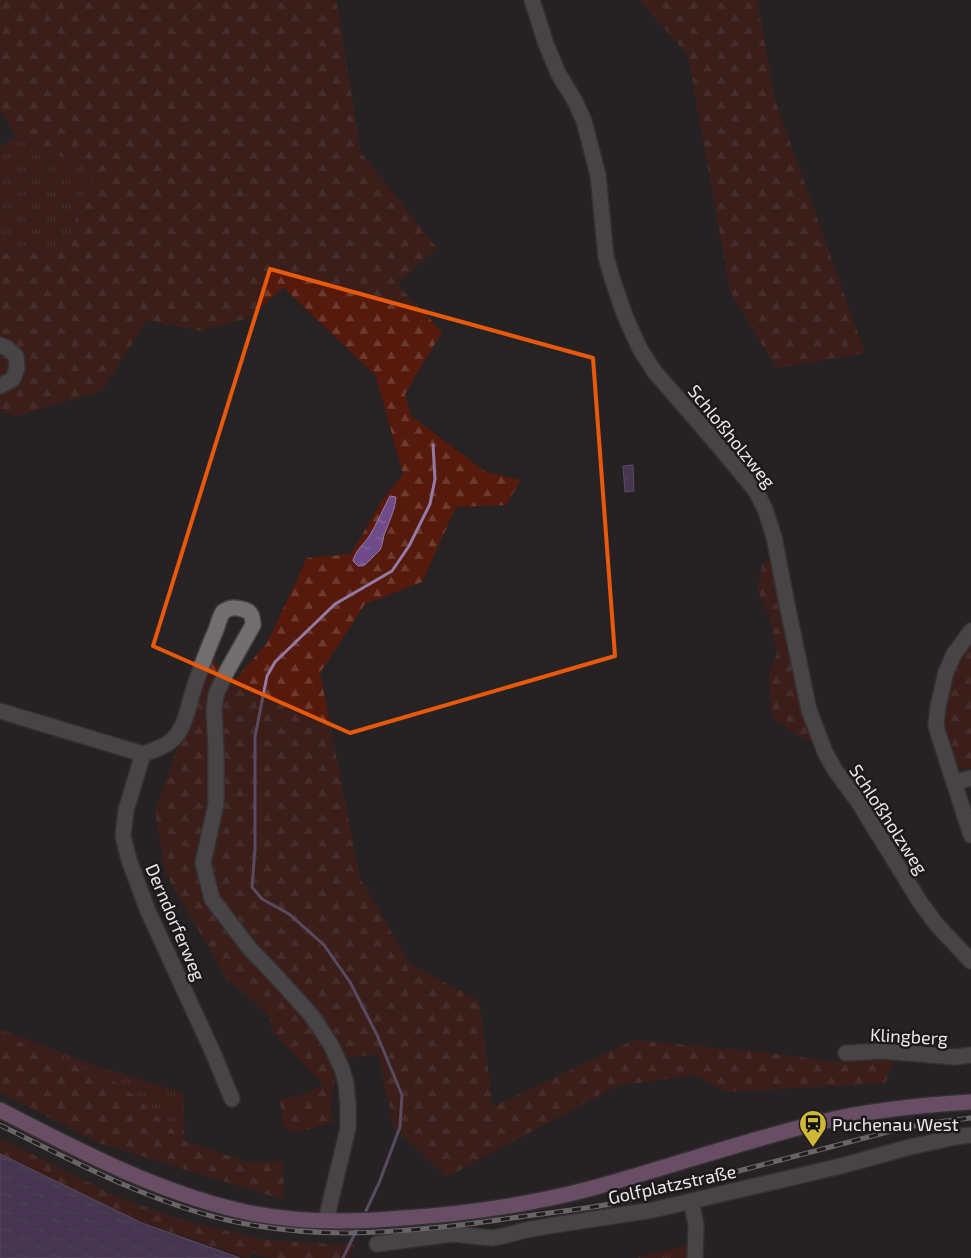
<svg xmlns="http://www.w3.org/2000/svg" width="971" height="1258" font-family="'Exo 2',sans-serif">
  <defs>
    <pattern id="grass-tufts" width="24" height="20" patternUnits="userSpaceOnUse" patternTransform="scale(1.25)"><rect width="24" height="20" fill="#561a0c"/><path d="M3 7l-1-3M5 7V3M7 7l1-3M15 17l-1-3M17 17v-4M19 17l1-3" fill="none" stroke="#6e3b2f"/></pattern>
    <pattern id="forest-firs" width="22" height="20" patternUnits="userSpaceOnUse" patternTransform="scale(1.25)"><rect width="22" height="20" fill="#561a0c"/><path d="M5 1l3.5 6h-7zM16 11l3.5 6h-7z" fill="#6e3b2f"/></pattern>
    <pattern id="water-ripples" width="26" height="14" patternUnits="userSpaceOnUse" patternTransform="scale(1.25)"><rect width="26" height="14" fill="#6f4c89"/><path d="M2 4q2-2 4 0t4 0M15 11q2-2 4 0t4 0" fill="none" stroke="#84669a"/></pattern>
  </defs>
  <rect width="100%" height="100%" fill="#272224"/>
  <!-- grass -->
  <g fill="url(#grass-tufts)">
    <path d="M16,136L97,173L84,197L64,250L0,254V147Z"/>
    <path d="M0,1029L88,1063L183,1093L185,1141L122,1085L0,1034Z"/>
    <path d="M694,1242V1258H636L680,1247Z"/>
  </g>
  <!-- forest -->
  <g fill="url(#forest-firs)">
    <path d="M0,0H336L361,153L437,248L397,284L442,332L405,394L411,416L486,472L521,480L506,505L456,507L422,582L365,604L320,673L360,878L410,964L479,1001L493,1107L634,1040L769,1053L836,1062L896,1057L885,1083L727,1092L695,1075L616,1086L447,1177L394,1128L378,1054L338,1059L330,1107L333,1122L302,1131L292,1132L283,1125L280,1100L286,1098L302,1095L324,1085L272,1031L269,1015L226,978L165,872L155,812L209,659L236,679L267,643L307,558L351,554L381,502L403,474L376,376L283,287L249,318L201,331L147,320L102,391L13,417L0,409V254L64,250L84,197L97,173L16,136L0,109Z"/>
    <path d="M639,0H757L775,100L865,353L776,368L730,291L688,55Z"/>
    <path d="M775,561L819,743C802,741 786,727 772,717L769,674L777,654L770,617L758,591L762,564Z"/>
    <path d="M971,639V768H957L941,724L950,674Z"/>
    <path d="M0,1034L122,1085L185,1141L246,1162H283L284,1200L96,1142L0,1092Z"/>
    <path d="M0,1138L116,1196L181,1220L261,1239L279,1241L355,1245L349,1258H274L251,1253L249,1258H246L139,1221L0,1154Z"/>
  </g>
  <!-- water -->
  <g fill="url(#water-ripples)" stroke="#947ba6">
    <path d="M633,465L634,491L625,492L623,466Z"/>
    <path d="M390,496L396,497C395,510 389,522 384,535C383,540 382,546 380,550C379,551 367,563 366,564C364,566 361,566 358,566L353,561C355,551 364,544 370,535C377,523 383,509 390,496Z"/>
    <path d="M0,1154L142,1223L240,1258H0Z"/>
  </g>
  <g fill="none" stroke-linecap="round" stroke-linejoin="round">
    <!-- stream -->
    <g stroke="#947ba6" stroke-width="3">
      <path d="M364,1215L379,1183L400,1127L402,1095L377,1035L350,982L324,945L289,914L262,899L252,887L255,849V737L267,676L275,662L335,604L392,571L409,546L430,504L435,479L433,445"/>
      <path d="M343,1258L359,1225"/>
    </g>
    <defs>
      <g id="minor">
        <path d="M532,0L546,44L558,73L575,101L584,121L598,175L606,257L612,278L625,316L640,349L654,371L718,445L756,491L765,509L774,537L788,609L809,710L825,752L835,770L859,803L920,902L937,925L971,961"/>
        <path d="M0,345L7,348L16,356L17,368L13,379L0,386"/>
        <path d="M971,631L954,654L946,672L938,707L936,724L938,733L971,835"/>
        <path d="M0,711L143,754C157,749 172,745 180,730C187,718 189,704 193,691C200,670 207,650 216,630C218,624 220,616 223,612C229,607 238,607 245,610C252,612 253,618 253,625L227,671L216,694L214,710L216,749V804L203,863L212,899L250,949L277,977L312,1016L331,1045L342,1069L346,1083L348,1105V1128L326,1220"/>
        <path d="M143,754L126,810L123,836L129,860L148,911L214,1055L232,1099"/>
        <path d="M954,783L971,778"/>
        <path d="M846,1053L883,1051L955,1057L971,1055"/>
        <path d="M691,1201L696,1225L695,1258"/>
        <path d="M377,1244L453,1234L492,1238L503,1236L526,1230L555,1225L653,1210L841,1166L910,1147L956,1137L971,1135"/>
      </g>
      <path id="major" d="M0,1110C76,1149 153,1190 237,1210C291,1223 348,1223 403,1218C466,1214 532,1204 593,1188C669,1167 744,1141 821,1122C870,1110 921,1105 971,1102"/>
    </defs>
    <!-- minor casing -->
    <use href="#minor" stroke="#454142" stroke-width="18"/>
    <!-- major casing -->
    <use href="#major" stroke="#454142" stroke-width="18"/>
    <!-- minor -->
    <use href="#minor" stroke="#726d6e" stroke-width="15"/>
    <!-- major -->
    <use href="#major" stroke="#b981b2" stroke-width="15"/>
    <defs>
      <path id="rail" d="M0,1125C73,1161 147,1201 227,1220C310,1239 385,1234 468,1224C493,1221 517,1217 542,1214C565,1211 588,1208 611,1204C648,1196 683,1186 719,1176C778,1161 837,1145 895,1130L929,1123L971,1118"/>
    </defs>
    <!-- rail casing -->
    <use href="#rail" stroke="#b9b5b7" stroke-width="5"/>
    <!-- rail -->
    <use href="#rail" stroke="#1d191b" stroke-width="3" stroke-dasharray="9" stroke-linecap="butt"/>
  </g>
  <!-- marked area -->
  <path d="M0 0H971V1258H0ZM270,269L593,358L615,656L350,733L153,646Z" fill="#272224" fill-opacity=".55" fill-rule="evenodd"/>
  <path fill="none" stroke="#e8590c" stroke-width="4" stroke-linejoin="round" d="M270,269L593,358L615,656L350,733L153,646Z"/>
  <!-- icons -->
  <defs>
    <symbol id="station-pin" viewBox="-11 -11 22 30"><path d="M0 17L-7.5 6A9.5 9.5 0 1 1 7.5 6Z" fill="#d0b837" stroke="#1d191b"/><path d="M-3-6H3Q5-6 5-4V2Q5 4 3 4L4.5 6H3L1.5 4h-3L-3 6H-4.5L-3 4Q-5 4-5 2V-4Q-5-6-3-6ZM-3.5-4v3h7v-3ZM-3.5 1v1.5H-2V1ZM2 1v1.5H3.5V1Z" fill="#111"/></symbol>
  </defs>
  <g fill-rule="evenodd">
    <use href="#station-pin" x="797" y="1108" width="32" height="43"/>
  </g>
  <g text-anchor="middle" dominant-baseline="central" stroke-width="5" stroke-linejoin="round" paint-order="stroke">
    <!-- street labels -->
    <g font-size="18" fill="#ebe8e9" stroke="#1d191b">
      <text transform="translate(732 436) rotate(51)">Schloßholzweg</text>
      <text transform="translate(889 819) rotate(57)">Schloßholzweg</text>
      <text transform="translate(176 922) rotate(67)">Derndorferweg</text>
      <text transform="translate(909 1036) rotate(3)">Klingberg</text>
      <text transform="translate(672 1184) rotate(-12)">Golfplatzstraße</text>
    </g>
    <!-- poi labels -->
    <g font-size="18" fill="#ebe8e9" stroke="#1d191b" text-anchor="start">
      <text x="832" y="1124">Puchenau West</text>
    </g>
  </g>
</svg>
